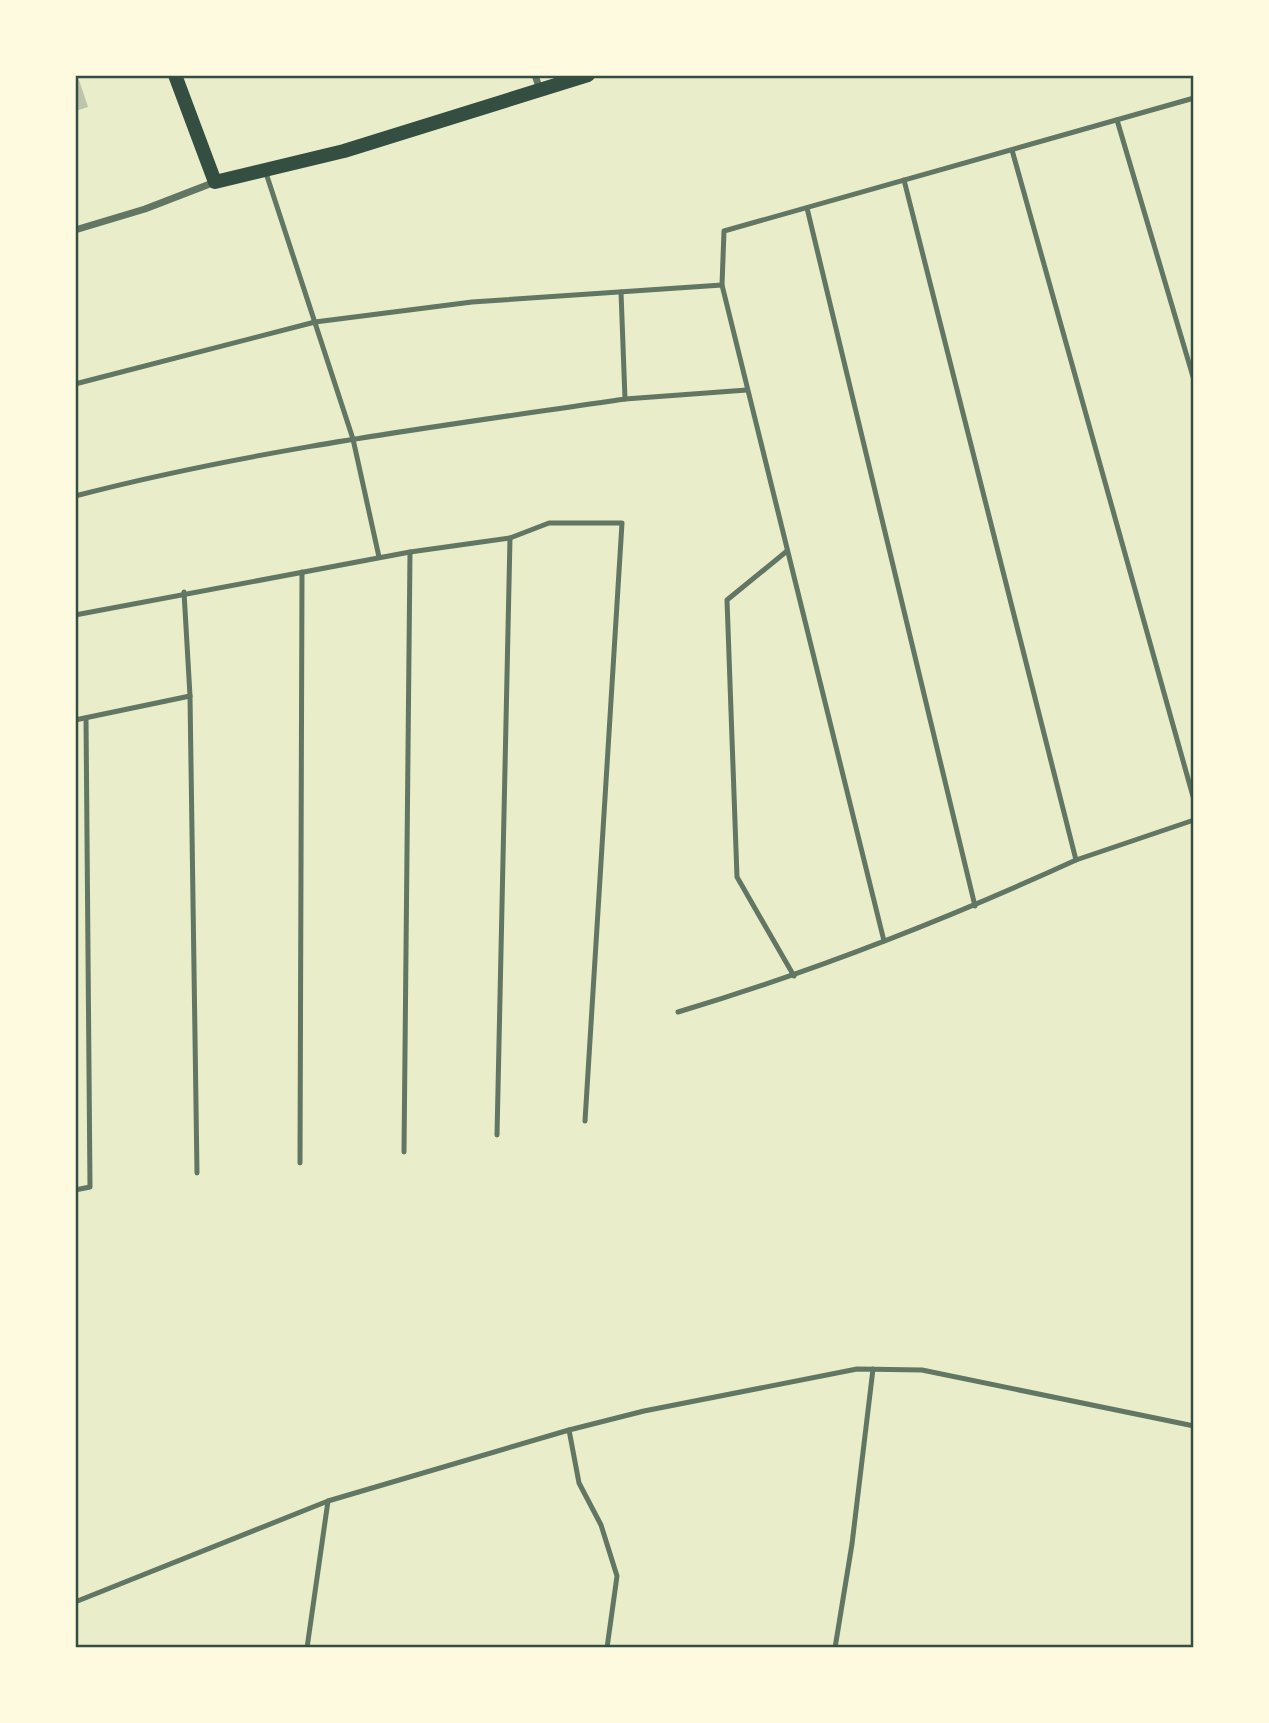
<svg xmlns="http://www.w3.org/2000/svg" width="1269" height="1723" font-family="Helvetica,sans-serif">
  <rect width="100%" height="100%" fill="#e9edc9"/>
  <!-- building -->
  <path fill="#bcc5a7" d="M79,80L88,107L75,111V81Z"/>
  <g fill="none" stroke-linecap="round" stroke-linejoin="round">
    <!-- service -->
    <g stroke="#617663" stroke-width="5">
      <path d="M1117,120L1194,380"/>
      <path d="M1012,150L1194,800"/>
      <path d="M266,173L353,439L379,557"/>
      <path d="M904,180L1076,860L1194,820"/>
      <path d="M807,208L975,906"/>
      <path d="M75,384L315,322L472,302L722,285"/>
      <path d="M625,399L747,390"/>
      <path d="M75,496C256,449 441,426 625,399L621,292"/>
      <path d="M787,551L727,600L737,877L794,976"/>
      <path d="M184,592L190,696L197,1173"/>
      <path d="M75,615L410,552L510,538L549,523H622L585,1121"/>
      <path d="M75,720L190,696"/>
      <path d="M884,941L722,285L724,231L1194,98"/>
      <path d="M678,1012C815,971 947,919 1076,860"/>
      <path d="M497,1135L510,538"/>
      <path d="M404,1152L410,552"/>
      <path d="M300,1163L302,572"/>
      <path d="M75,1190L90,1187L86,718"/>
      <path d="M569,1430L579,1483L601,1525L617,1576L607,1648"/>
      <path d="M75,1602L328,1501L569,1430L644,1411L857,1369L922,1370L1194,1426"/>
      <path d="M307,1648L328,1501"/>
      <path d="M835,1648L852,1544L873,1369"/>
    </g>
    <!-- minor -->
    <g stroke="#617663" stroke-width="7">
      <path d="M535,75L540,90"/>
      <path d="M75,230L145,209L215,182"/>
    </g>
    <!-- secondary -->
    <path stroke="#344e41" stroke-width="14" d="M175,75L215,182L344,151L588,75"/>
  </g>
  <!-- border -->
  <rect width="1269" height="1723" fill="none" stroke="#fefae0" stroke-width="154"/>
  <rect x="77" y="77" width="1115" height="1569" fill="none" stroke="#344e41" stroke-width="2.5"/>
</svg>
